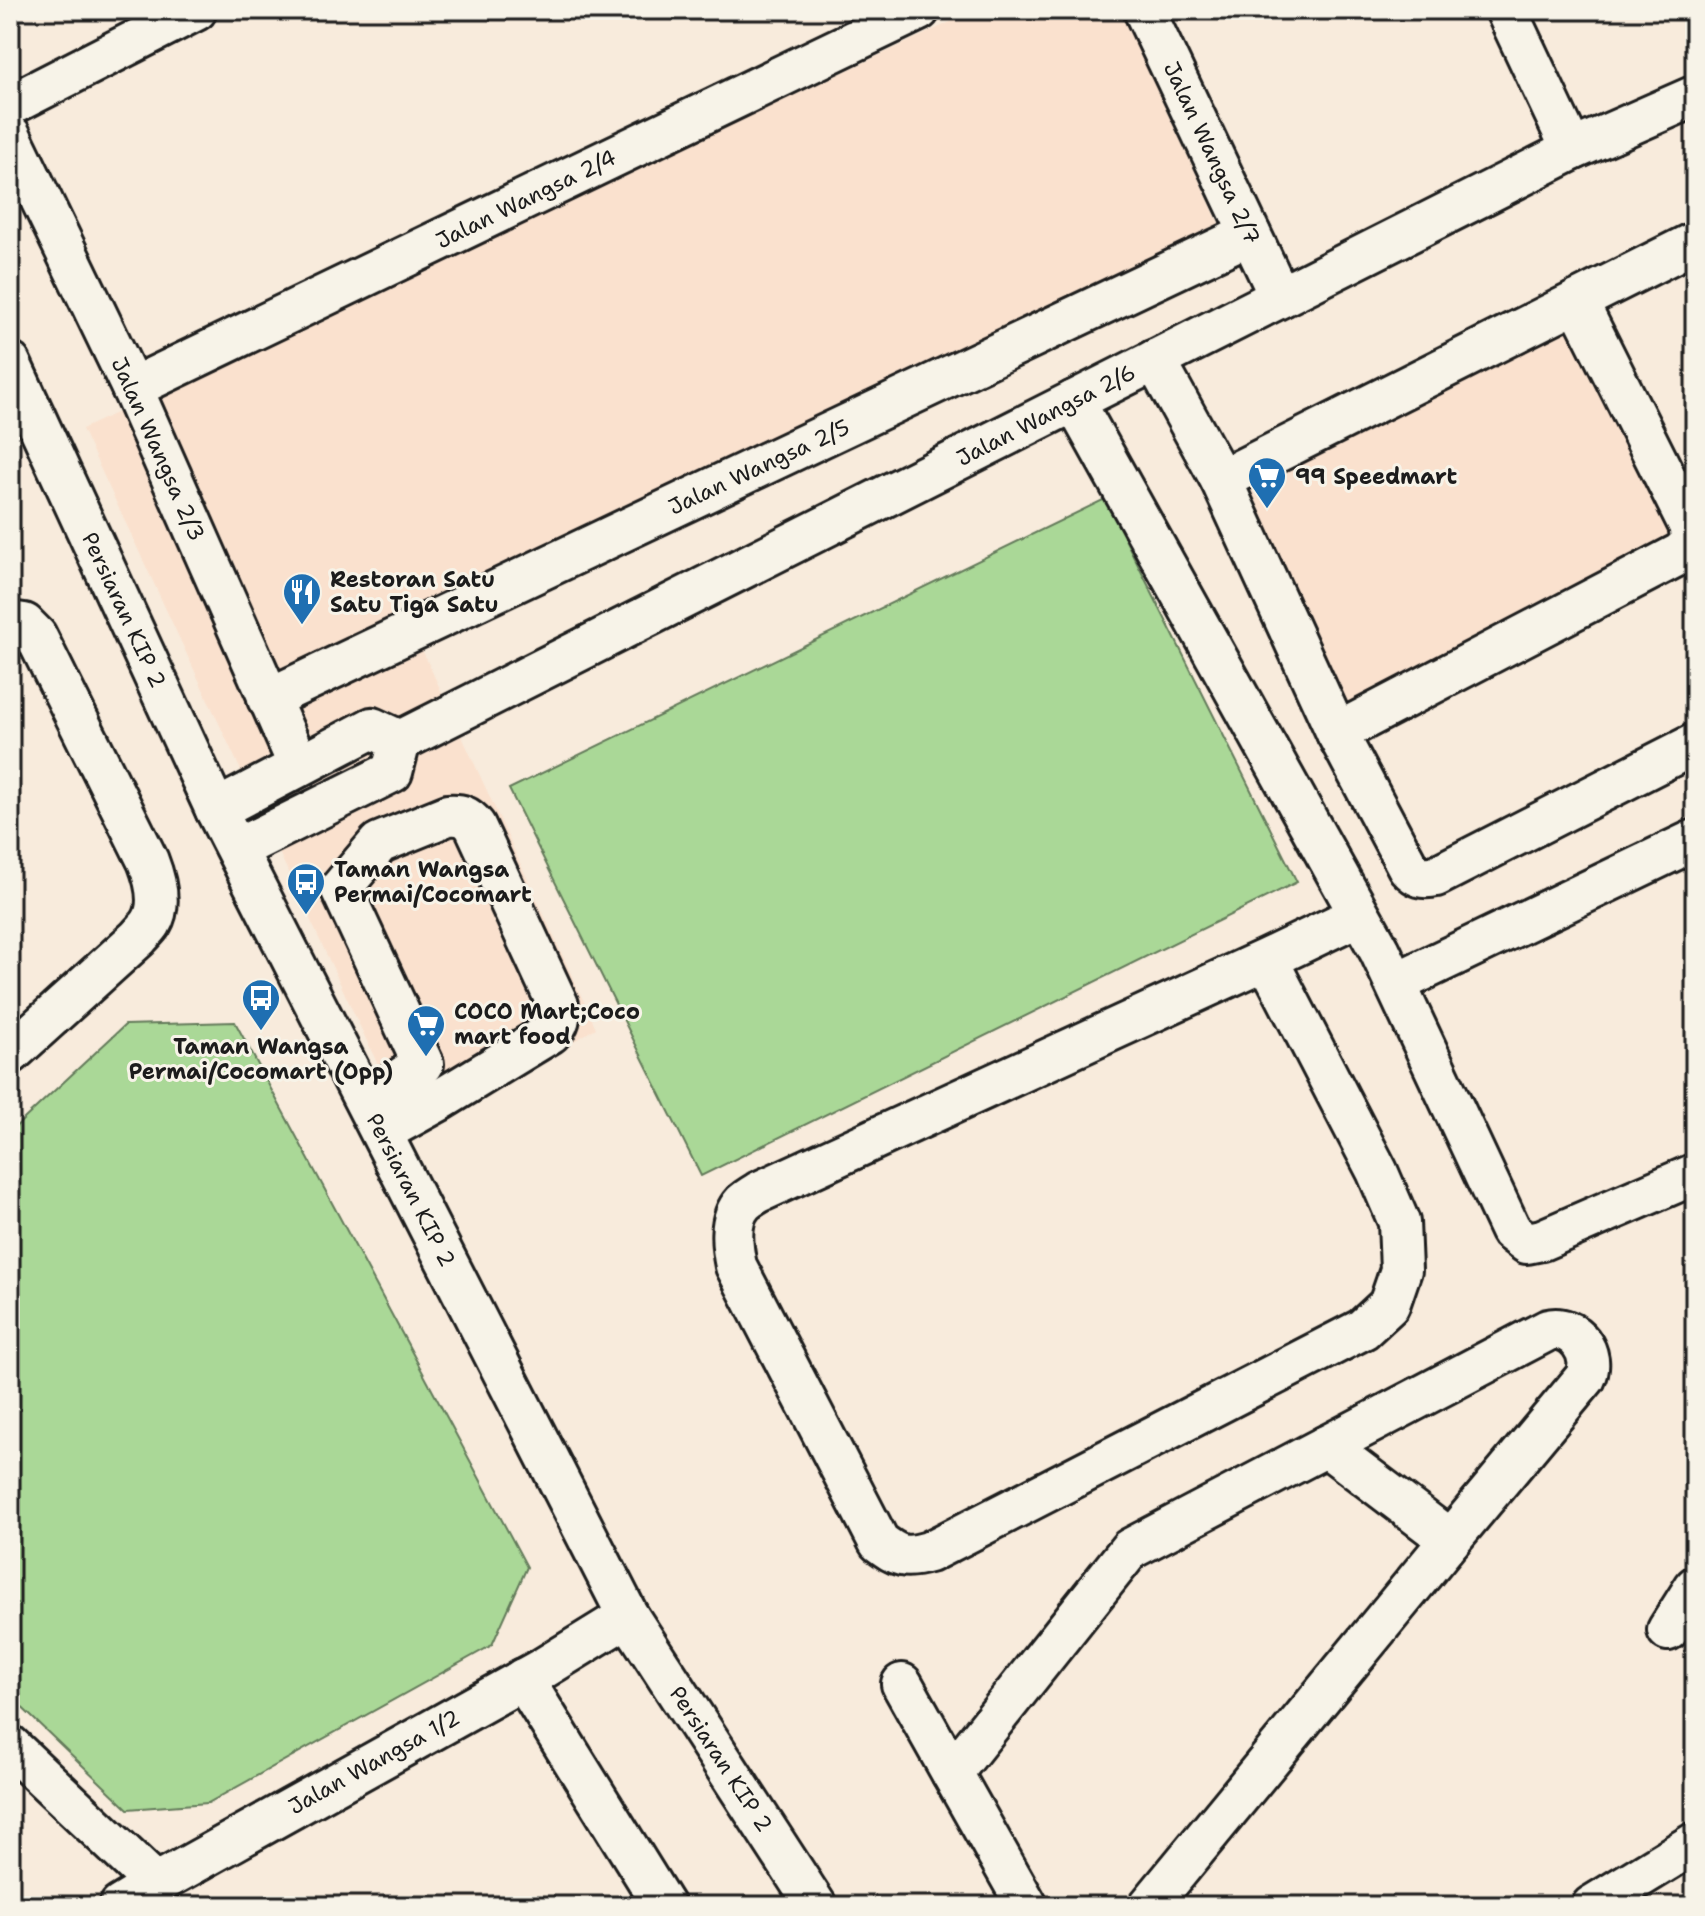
<svg xmlns="http://www.w3.org/2000/svg" width="1705" height="1916" font-family="'Shantell Sans',sans-serif">
  <rect width="100%" height="100%" fill="#f8ebdc"/>
  <filter id="ink" filterUnits="userSpaceOnUse"><feTurbulence type="fractalNoise" baseFrequency=".0125" numOctaves="2"/><feDisplacementMap in="SourceGraphic" scale="16" xChannelSelector="R" yChannelSelector="G"/><feConvolveMatrix kernelMatrix="1 2 1 2 8 2 1 2 1" color-interpolation-filters="sRGB"/></filter>
  <g filter="url(#ink)">
    <!-- built -->
    <g fill="#fae1ce">
      <path d="M976,10H1120L1223,232L407,617L596,1028L412,1138L82,429Z"/>
      <path d="M1568,321L1675,532L1340,706L1238,489Z"/>
    </g>
    <!-- green -->
    <g fill="#aad897" stroke="#637a5a" stroke-width="2">
      <path d="M1105,499L1297,882L701,1176L509,789Z"/>
      <path d="M235,1022L527,1567L492,1645L208,1803L128,1809L10,1696V1132L125,1025Z"/>
    </g>
    <g fill="none" stroke-linecap="round" stroke-linejoin="round">
      <defs>
        <g id="minor">
          <path d="M1144,10L1280,297"/>
          <path d="M1506,10L1572,150"/>
          <path d="M10,105L196,10"/>
          <path d="M10,135L132,388L299,766"/>
          <path d="M1155,360L1221,480L1337,733L1408,867C1417,877 1423,879 1436,876L1695,744"/>
          <path d="M10,363L216,810L628,1616L816,1906"/>
          <path d="M132,388L919,10"/>
          <path d="M1074,401L1380,951L1511,1231L1527,1243L1542,1240L1695,1174"/>
          <path d="M1221,480L1695,242"/>
          <path d="M10,622L24,624L36,636L148,861C155,879 162,905 151,923C148,928 142,933 138,938L10,1054"/>
          <path d="M268,699L1250,234"/>
          <path d="M1337,733L1680,554C1691,545 1692,538 1689,525L1577,301"/>
          <path d="M216,810L372,728L400,741"/>
          <path d="M237,849L392,772L400,741L1572,150L1695,96"/>
          <path d="M1267,959L1377,1171L1399,1222L1401,1270L1389,1305L1363,1329L929,1552C905,1559 899,1557 879,1542L736,1266C732,1247 728,1219 743,1203C747,1199 754,1195 759,1192L1267,959L1359,915"/>
          <path d="M1396,983L1695,840"/>
          <path d="M366,1102L423,1064L341,888L379,843L448,815C461,814 467,816 475,826L558,1005C561,1017 559,1024 550,1033L440,1100L382,1132"/>
          <path d="M1668,1630L1695,1587"/>
          <path d="M523,1679L664,1906"/>
          <path d="M902,1684L952,1773"/>
          <path d="M10,1746L156,1884"/>
          <path d="M120,1906L156,1884L542,1669L628,1616"/>
          <path d="M1027,1906L952,1773L1130,1549L1548,1330C1574,1323 1597,1354 1585,1378L1450,1540"/>
          <path d="M1149,1906L1450,1540L1326,1446"/>
          <path d="M1592,1906L1695,1843"/>
        </g>
      </defs>
      <!-- minor casing -->
      <use href="#minor" stroke="#1c1c1c" stroke-width="46"/>
      <!-- minor -->
      <use href="#minor" stroke="#f7f3e8" stroke-width="40"/>
    </g>
  </g>
  <!-- icons -->
  <defs>
    <symbol id="supermarket-pin" viewBox="-11 -11 22 30"><path d="M0 17L-7.5 6A9.5 9.5 0 1 1 7.5 6Z" fill="#1f6fb2" stroke="#f7f3e8"/><path d="M-6-5.5h2.5l.6 2H6L4.5 2H-2.5L-4.4-4H-6ZM-1.5 3.2a1.3 1.3 0 1 0 .1 0ZM3 3.2a1.3 1.3 0 1 0 .1 0Z" fill="#fff"/></symbol>
    <symbol id="restaurant-pin" viewBox="-11 -11 22 30"><path d="M0 17L-7.5 6A9.5 9.5 0 1 1 7.5 6Z" fill="#1f6fb2" stroke="#f7f3e8"/><path d="M-5-6h1v4h1v-4h1v4h1v-4h1v5L-1.5 .5V6h-2V.5L-5-1ZM5-6V6H3V1.5H1.5Q1.5-4 5-6Z" fill="#fff"/></symbol>
    <symbol id="bus-pin" viewBox="-11 -11 22 30"><path d="M0 17L-7.5 6A9.5 9.5 0 1 1 7.5 6Z" fill="#1f6fb2" stroke="#f7f3e8"/><path d="M-5-6H5V4H4V6H2V4H-2V6H-4V4H-5ZM-3.5-4V0h7V-4ZM-3.5 1.2v1.5H-2V1.2ZM2 1.2v1.5H3.5V1.2Z" fill="#fff"/></symbol>
  </defs>
  <g fill-rule="evenodd">
    <use href="#supermarket-pin" x="1245" y="454" width="44" height="60"/>
    <use href="#restaurant-pin" x="280" y="570" width="44" height="60"/>
    <use href="#bus-pin" x="284" y="860" width="44" height="60"/>
    <use href="#bus-pin" x="239" y="976" width="44" height="60"/>
    <use href="#supermarket-pin" x="404" y="1002" width="44" height="60"/>
  </g>
  <g text-anchor="middle" dominant-baseline="central" stroke-width="6" stroke-linejoin="round" paint-order="stroke">
    <!-- street labels -->
    <g font-size="22" fill="#1c1c1c" stroke="#f7f3e8">
      <text transform="translate(1212 153) rotate(65)">Jalan Wangsa 2/7</text>
      <text transform="translate(526 199) rotate(-26)">Jalan Wangsa 2/4</text>
      <text transform="translate(1046 415) rotate(-27)">Jalan Wangsa 2/6</text>
      <text transform="translate(158 449) rotate(66)">Jalan Wangsa 2/3</text>
      <text transform="translate(759 467) rotate(-25)">Jalan Wangsa 2/5</text>
      <text transform="translate(124 610) rotate(65)">Persiaran KIP 2</text>
      <text transform="translate(411 1190) rotate(63)">Persiaran KIP 2</text>
      <text transform="translate(721 1759) rotate(57)">Persiaran KIP 2</text>
      <text transform="translate(374 1762) rotate(-29)">Jalan Wangsa 1/2</text>
    </g>
    <!-- poi labels -->
    <g font-size="22" font-weight="bold" fill="#1c1c1c" stroke="#f7f3e8" text-anchor="start">
      <text x="1295" y="476">99 Speedmart</text>
      <text x="330" y="579">Restoran Satu<tspan x="330" dy="25">Satu Tiga Satu</tspan></text>
      <text x="334" y="869">Taman Wangsa<tspan x="334" dy="25">Permai/Cocomart</tspan></text>
      <text x="454" y="1011">COCO Mart;Coco<tspan x="454" dy="25">mart food</tspan></text>
      <text x="261" y="1046" text-anchor="middle">Taman Wangsa<tspan x="261" dy="25">Permai/Cocomart (Opp)</tspan></text>
    </g>
  </g>
  <!-- margin -->
  <rect width="1705" height="1916" fill="none" stroke="#f7f3e8" stroke-width="40"/>
  <rect x="20" y="20" width="1665" height="1876" fill="none" stroke="#1c1c1c" stroke-width="3" filter="url(#ink)"/>
</svg>
